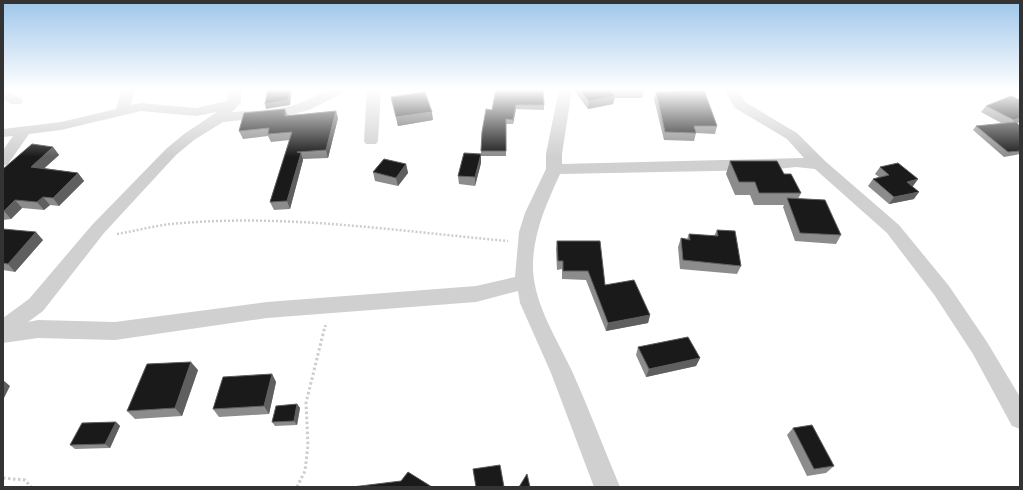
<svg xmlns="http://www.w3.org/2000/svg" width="1023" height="490" font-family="Overpass,sans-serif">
  <rect width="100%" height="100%" fill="#fff"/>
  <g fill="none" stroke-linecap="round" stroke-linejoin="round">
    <!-- path-far1 -->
    <g stroke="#cdcdcd" stroke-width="2.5" stroke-dasharray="2 2" stroke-linecap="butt">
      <path d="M117,234C135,231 153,226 171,224C283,213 396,231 508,241"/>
      <path d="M325,327L326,323"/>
    </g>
    <!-- path -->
    <g stroke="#cdcdcd" stroke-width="3" stroke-dasharray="2.5 2.5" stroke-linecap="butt">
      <path d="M3,478L25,480L31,487"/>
      <path d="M297,487L305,471L308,445L306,403L325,326"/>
    </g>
    <!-- minor -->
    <g fill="#d0d0d0" fill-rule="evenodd">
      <path d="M122,89H135L131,105L141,103L196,108L227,101L229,89H241V102L232,112C251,111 272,111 291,106C312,101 324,87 347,89L345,92L309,110L290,115L223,122L194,140L176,155L104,233L43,311L28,322L38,320L115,322L267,302L476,286L515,277L519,232L525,213L546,169V154L559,89H572L562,154V164L804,158L787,139L735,108L724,89H737L745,102L797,133L825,161L899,225L949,286L987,342L1020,397V429L1012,426L973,354L935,296L887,233L815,169L796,167L768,170L560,174C546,205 532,235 533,270C535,306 557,339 572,371C589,409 604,449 620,487H594L551,373L520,303L518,291L476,302L267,318L115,340L38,338L3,343V318L29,299L92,225L166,149L184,134L217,112L196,116L141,111L61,130L29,134L8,164L3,166V150L13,136L3,137V129L61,122L116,109Z"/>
      <path d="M367,89H381L378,141L376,144H366L364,141Z"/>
      <path d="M3,90L21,98L23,101L21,104H11L3,99Z"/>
    </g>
  </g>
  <!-- wall -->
  <g fill="#8c8c8c">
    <path d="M496,89L544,105V110L516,109L513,124H506V156H481V151L492,110Z"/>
    <path d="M573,89H643L644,91L642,98H614L613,104L588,109Z"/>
    <path d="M656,92L717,126L715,134L696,133L694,141L664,140L654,99Z"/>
    <path d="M1011,96L1017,123L1020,126V154L1004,157L973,130L976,126L1003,124L981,112L986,106Z"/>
    <path d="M391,97L433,120L398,126Z"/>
    <path d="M287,115L338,118L328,158L303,159V160L290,209L274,210L270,202L290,140L271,142L268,136L243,139L239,131Z"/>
    <path d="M53,147L59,155L44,168L78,173L84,181L59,206L50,205L44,210L22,208L11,219L3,220V169Z"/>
    <path d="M730,161L784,174L801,193L798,199L841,235L836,244L795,241L783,207L784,205H754L750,195H735L726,174Z"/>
    <path d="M481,163L475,186L459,184L458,176Z"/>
    <path d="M406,164L408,173L398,186L375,181L373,172Z"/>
    <path d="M880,167L918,179L913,186V187L914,199L889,204L868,186L873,179L879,177L875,174Z"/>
    <path d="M3,229L43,240L15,272L3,270Z"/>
    <path d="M717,230L741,266L737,274L680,269L678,247L681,238L687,239L689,234L714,236Z"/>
    <path d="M557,241L605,285L650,315L648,323L606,331L586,280L562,279V269L557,270L556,249Z"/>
    <path d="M638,347L700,358L696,366L646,377L636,355Z"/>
    <path d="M198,370L182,416L135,419L127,411Z"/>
    <path d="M272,374L276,382L269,414L219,417L213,409Z"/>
    <path d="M297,404L300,408L297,425L275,426L272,422Z"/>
    <path d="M116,422L120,426L110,448L75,449L70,445Z"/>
    <path d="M793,428L834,466L826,473L807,476L787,435Z"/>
  </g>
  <!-- shaded-wall -->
  <g fill="#5f5f5f">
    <path d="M290,89H292L290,105L266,109L265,104Z"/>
    <path d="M615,96L613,104L588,109L589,101Z"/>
    <path d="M516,105V109L513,124V120Z"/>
    <path d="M285,109L288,117L285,116Z"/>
    <path d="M336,111L338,118L328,158L326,150Z"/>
    <path d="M432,112L433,120L398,126L396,117Z"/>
    <path d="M1020,118V122L1009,127L1014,120Z"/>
    <path d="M53,147L59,155L37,175L31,167Z"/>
    <path d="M301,153L303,160L290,209L287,201Z"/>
    <path d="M481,154V163L475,186V177Z"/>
    <path d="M406,164L408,173L398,186L396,178Z"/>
    <path d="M78,173L84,181L59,206L53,198Z"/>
    <path d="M918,179L913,186L902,189L907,182Z"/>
    <path d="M919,192L914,199L889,204L894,197Z"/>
    <path d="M43,197L50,205L44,210L37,202Z"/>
    <path d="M15,200L22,208L11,219L4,211Z"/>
    <path d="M36,232L43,240L15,272L8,264Z"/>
    <path d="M650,315L648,323L606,331L608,323Z"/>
    <path d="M700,358L696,366L646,377L649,369Z"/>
    <path d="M191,362L198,370L182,416L175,408Z"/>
    <path d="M272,374L276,382L269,414L264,406Z"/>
    <path d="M3,380L10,386L3,400Z"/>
    <path d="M297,404L300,408L297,425L294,421Z"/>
    <path d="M116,422L120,426L110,448L105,444Z"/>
  </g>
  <!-- building -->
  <g fill="#1a1a1a" stroke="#5f5f5f">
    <path d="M268,89H290L288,100L265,104Z"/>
    <path d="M496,89H543L544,105H516L513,120L506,119V151H481L482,132L486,109L492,110Z"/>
    <path d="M579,89H643L644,91H610L615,96L589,101Z"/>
    <path d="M704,90L717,126H694L696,133L665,132L656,92Z"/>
    <path d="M425,92L432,112L396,117L391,97Z"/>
    <path d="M1011,96L1020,100V118L1014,120L986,106Z"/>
    <path d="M285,109V116L336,111L326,150L297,152L301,153L287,201L270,202L292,132L268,134L269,128L239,131L244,113Z"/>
    <path d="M1016,122L1020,126V151L1008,152L976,126Z"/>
    <path d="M32,144L53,147L31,167L78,173L53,198L43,197L37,202L15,200L4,211H3V169Z"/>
    <path d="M464,153L481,154L475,177L458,176Z"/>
    <path d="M384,159L406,164L396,178L373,172Z"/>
    <path d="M730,161H777L784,174H791L801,193H759L755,182H739Z"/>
    <path d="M898,163L918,179L907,182L919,192L894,197L873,179L889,175L880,167Z"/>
    <path d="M787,198L825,200L841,235L800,233Z"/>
    <path d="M3,229L36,232L8,264L3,263Z"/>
    <path d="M717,230L735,231L741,266L683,260L681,238L690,240L689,234L718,236Z"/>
    <path d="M557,241H600L605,285L634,280L650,315L608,323L588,271H563V261H558Z"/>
    <path d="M688,337L700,358L649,369L638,347Z"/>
    <path d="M191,362L175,408L127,411L147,364Z"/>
    <path d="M272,374L264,406L213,409L223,377Z"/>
    <path d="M297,404L294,421L272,422L276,406Z"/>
    <path d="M116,422L105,444L70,445L82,423Z"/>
    <path d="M812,425L834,466L814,469L793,428Z"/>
    <path d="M500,465L504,487H476L473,469Z"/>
    <path d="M408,472L432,487H352L401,481Z"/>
    <path d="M527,474L530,487H519Z"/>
  </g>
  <!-- sky -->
  <linearGradient id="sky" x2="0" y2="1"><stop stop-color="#9ec6ea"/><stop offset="0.57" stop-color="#fff"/><stop offset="1" stop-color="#fff" stop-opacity="0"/></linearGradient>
  <rect width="1023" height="157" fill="url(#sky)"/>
  <!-- border -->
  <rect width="1023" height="490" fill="none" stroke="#333333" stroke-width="8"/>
</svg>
